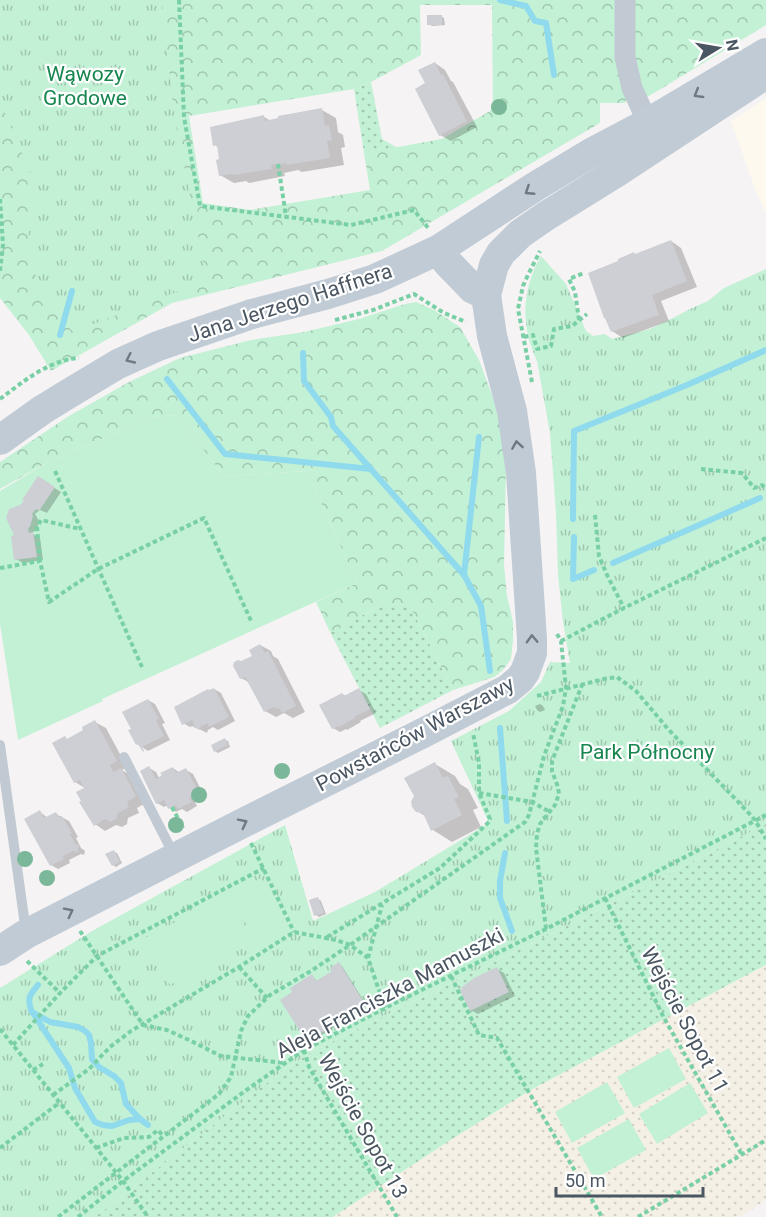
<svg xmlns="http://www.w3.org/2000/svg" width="766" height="1217" font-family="Roboto,sans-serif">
  <defs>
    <pattern id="grass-dots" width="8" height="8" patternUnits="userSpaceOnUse" patternTransform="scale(1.5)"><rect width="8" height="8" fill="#c3f1d5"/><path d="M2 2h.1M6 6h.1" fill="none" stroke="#a0c6b0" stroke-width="1.8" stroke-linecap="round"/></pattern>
    <pattern id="forest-crowns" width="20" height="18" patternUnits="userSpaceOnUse" patternTransform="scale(1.5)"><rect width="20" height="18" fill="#c3f1d5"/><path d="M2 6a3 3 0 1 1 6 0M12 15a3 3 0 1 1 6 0" fill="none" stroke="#a0c6b0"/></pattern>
    <pattern id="sand-dots" width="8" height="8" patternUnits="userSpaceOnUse" patternTransform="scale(1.5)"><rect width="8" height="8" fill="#f5f0e5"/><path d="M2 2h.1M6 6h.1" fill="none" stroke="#d4d0c7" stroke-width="1.8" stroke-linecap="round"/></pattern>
    <pattern id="park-tufts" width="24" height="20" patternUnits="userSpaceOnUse" patternTransform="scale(1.5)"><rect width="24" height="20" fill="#c3f1d5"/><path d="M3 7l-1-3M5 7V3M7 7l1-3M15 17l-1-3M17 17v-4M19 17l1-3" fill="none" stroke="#a0c6b0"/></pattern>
  </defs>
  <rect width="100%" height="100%" fill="#f5f3f3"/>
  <!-- commercial -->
  <path fill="#fdf9ef" d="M766,98V214L755,189L731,121Z"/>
  <!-- grass -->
  <g fill="url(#grass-dots)">
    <path d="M371,82L382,139L398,148L364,153L354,89Z"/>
    <path d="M380,606H410L453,690L380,728L330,632Z"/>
    <path d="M766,824V965L531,1090L454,1138L333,1217H95L286,1068L315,1050L563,928Z"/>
  </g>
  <!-- forest -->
  <g fill="url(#forest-crowns)" fill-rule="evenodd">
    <path d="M0,0H766V25L649,96L643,98L627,97L625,103H600V123L382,251L172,303L51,371L29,335L0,298ZM420,5H492L493,105L490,111L442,139L364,153L370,190L250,210L203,203L189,116L354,89L371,82L421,55Z"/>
    <path d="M416,302L434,310L460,327L479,360L496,406L506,465L504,565L507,596L513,622V640L511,659L502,671L494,677L453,690L410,606H380L330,632L316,602L357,583L307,471L224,476L176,415L154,417L48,462L0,489V462L69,416L129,382L180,358L251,340L304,332L359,319L405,304Z"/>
  </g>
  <!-- sand -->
  <path fill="url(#sand-dots)" d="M766,965V1200L739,1217H333L454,1138L531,1090Z"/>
  <!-- park -->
  <g fill="url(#park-tufts)">
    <path d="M0,0H161L175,121L207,280L73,332L41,296L28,245L32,177L0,101Z"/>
    <path d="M541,256L566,284L586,331L593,336L605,334L612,339L650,329L671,319L690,309L708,301L724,288L766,269V824L563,928L315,1050L286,1068L95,1217H0V988L92,931L285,825L313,921L375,892L489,823L451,741L509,711L541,682L550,662L570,663L563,622L558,575L556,513L550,433L537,361C520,325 522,289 541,256Z"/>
  </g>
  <!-- pitch -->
  <g fill="#c3f1d5">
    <path d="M176,415L224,476L307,471L357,583L102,699L103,701L18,740L0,624V491L48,462L154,417Z"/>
    <path d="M261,878L287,931L257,946L231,894Z"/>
    <path d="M228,894L253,941L170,985L145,938Z"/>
    <path d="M669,1048L686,1079L634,1108L617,1077Z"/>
    <path d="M607,1082L625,1113L572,1143L555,1112Z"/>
    <path d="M690,1083L708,1113L657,1144L639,1114Z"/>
    <path d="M629,1119L646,1150L594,1179L577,1148Z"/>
  </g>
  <!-- shadow -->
  <g fill="#0003">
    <path d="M441,16L444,18L445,25L432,26L429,24Z"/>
    <path d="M435,63L445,70L451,81L453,82L477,127L451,141L440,135L427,84Z"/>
    <path d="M322,110L336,118L338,132L343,135L345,147L341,148L344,165L302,172L298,170L284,173L285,176L249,183L246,181L234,183L220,175L221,160L218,147L215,145L264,117L271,121Z"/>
    <path d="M671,241L681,248L697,287L661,301L669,321L623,338L612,331L636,255Z"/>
    <path d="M45,482L61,492L47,513L40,510L35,514L39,521L37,530L31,533L40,538L43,560L23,563L16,559L15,537L27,508Z"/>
    <path d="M260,645L271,651L273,656L278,659L305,712L293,718L284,713L276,717L265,711L250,683L241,678V663L254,657Z"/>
    <path d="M214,689L221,693L235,721L218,730L213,727L208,730L207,733L193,726L190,727L183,723Z"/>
    <path d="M359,690L366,694L376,713L360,721L361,722L347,730L346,729L340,732L333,728L342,694L346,696Z"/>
    <path d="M148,700L155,704L165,723L162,724L170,740L148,751L137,744L133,729Z"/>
    <path d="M540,704L543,706L545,710L540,712L537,710L535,706Z"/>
    <path d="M95,722L106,728L127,767L122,770L131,776L146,803L137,808L139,813L128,818L127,824L122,827L116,825L105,831L95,824L85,788L75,782L69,740Z"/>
    <path d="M225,740L228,741L230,747L218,753L215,751Z"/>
    <path d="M435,764L455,776L460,784L468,789L478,808L473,810L481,827L452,842L433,830L425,816L417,811Z"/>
    <path d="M149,768L156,772L159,778L173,768L180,773L186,770L193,774L205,797L195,802L197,806L187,812L182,809L176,812L169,808L168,805L164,807L157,803Z"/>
    <path d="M40,812L48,818L56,814L69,821L78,837L76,838L81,848L85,851L84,855L81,854L69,860L70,863L58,869L51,865Z"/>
    <path d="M114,852L117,853L122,863L116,867L113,865Z"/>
    <path d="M318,899L321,901L326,914L319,917L316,915Z"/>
    <path d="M339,964L342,966L367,1006L311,1042L308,1041L312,976L318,982L334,971Z"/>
    <path d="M497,969L504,973L515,996L478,1014L471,1010Z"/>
  </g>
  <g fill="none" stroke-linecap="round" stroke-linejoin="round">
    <!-- stream -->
    <g stroke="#90daee" stroke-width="6">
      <path d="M500,0L526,6L535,21L546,23L554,75"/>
      <path d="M60,335L72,291"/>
      <path d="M303,353L304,381L331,417L333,426L464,575"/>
      <path d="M167,379L225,454L371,469"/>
      <path d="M479,437L464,575L481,606L490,671"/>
      <path d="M573,519L574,431L687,385L766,350"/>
      <path d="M574,537L573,579L594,570"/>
      <path d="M613,563L760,498"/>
      <path d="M500,728L507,821"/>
      <path d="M505,853L500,881V898L512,931"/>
      <path d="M38,985C30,995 27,997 31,1010L69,1068L75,1088L95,1122L103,1125L112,1126L129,1120L140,1119L148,1125"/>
      <path d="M32,1012L50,1022L78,1027L85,1031L89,1035L91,1043L92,1059L99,1067L114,1076L121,1083L126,1104L140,1119"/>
    </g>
  </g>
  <!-- building -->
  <g fill="#cdcfd5">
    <rect x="427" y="15" width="15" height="10"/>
    <path d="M435,62L441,75L443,74L467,121L439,136L415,89L425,83L418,70Z"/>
    <path d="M322,108L325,126L329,125L332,140L327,141L330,158L286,165V163L271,165L272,169L233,175V174L219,176L216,160L219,159L217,145L213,146L210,127L264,115L265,121L278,118V116Z"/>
    <path d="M671,240L687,281L652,295L659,315L611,332L605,318H604L588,273L618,261V259L634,252L635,254Z"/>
    <path d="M38,476L55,487L39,511L36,509L32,514L33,516L30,527L28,528L29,533L33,532L37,557L14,560L11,536L14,535L6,518L9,509L20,505L24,501L22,500Z"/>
    <path d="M260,644L265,653L268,651L296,706L282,713L280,709L273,707L264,712L245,677L240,679L233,666L234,662L238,660L241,661L252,656L249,650Z"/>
    <path d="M214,688L229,717L209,727L208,723L201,726L200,730L193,727L194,724L192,720L182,725L174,707L208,689L209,690Z"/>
    <path d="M359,688L370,709L354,717L355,718L339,727L338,726L332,729L319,705L342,693L344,696Z"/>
    <path d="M148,699L159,719L156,720L164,736L142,747L144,751L143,752L138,744L136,745L128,730L131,729L122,712Z"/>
    <path d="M95,720L117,761L110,765L113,772L121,768L136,796L127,802L129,807L118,813L116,819L110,822L105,819L94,826L79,802L81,801L76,792L84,788L80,780L74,783L52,743L65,736L67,739L83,730L82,727Z"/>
    <path d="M225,738L228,745L214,752L211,745Z"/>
    <path d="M435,762L443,778L448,776L459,797L454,799L462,815L431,831L423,813L416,812L412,807L411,802L414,796L404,778Z"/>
    <path d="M149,766L156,779L162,775L160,773L173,767L176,773L186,768L199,793L189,798L192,802L178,809L176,805L168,809L164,800L156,804L140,771Z"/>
    <path d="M40,810L44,818L56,812L59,817L62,816L72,833L70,834L75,844L79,845L77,852L73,851L63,856L64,859L50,866L24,819Z"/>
    <path d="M114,850L120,862L112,866L105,854Z"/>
    <path d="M318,897L324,913L314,916L309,900Z"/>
    <path d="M339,962L365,1004L307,1042L280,1000L292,992L290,988L312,974L316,981L332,971L330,968Z"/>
    <path d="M497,967L509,992L470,1011L460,991L462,987L474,978Z"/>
  </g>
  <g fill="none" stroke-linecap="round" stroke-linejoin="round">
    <!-- path -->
    <g stroke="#7ad0a6" stroke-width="4" stroke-dasharray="4.5 3" stroke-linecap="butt">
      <path d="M179,0L184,117L200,206L351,225L414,210L429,229"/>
      <path d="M278,164L286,216"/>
      <path d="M0,199L3,245L0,271"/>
      <path d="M335,320L373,310L414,294L444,313L466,322"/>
      <path d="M579,320L575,292L569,279L584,273"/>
      <path d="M524,337L533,335L537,349L551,346L554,329L572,326L587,314"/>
      <path d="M532,382L518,309L523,286L527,277L540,251"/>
      <path d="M0,399C24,381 49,360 79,358"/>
      <path d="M701,469L742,473L754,488L762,485L766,489"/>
      <path d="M55,471L142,667"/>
      <path d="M595,515L599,556L607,575L624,608"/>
      <path d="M40,561L37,527L41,520L80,529"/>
      <path d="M0,568L40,561L49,602L98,569L204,518L252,623"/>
      <path d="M561,641L624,608L766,538"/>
      <path d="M537,696L604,679L617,677L636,691L668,729L746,810L755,820L766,839"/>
      <path d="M479,793L532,802L550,812"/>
      <path d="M172,807L183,828"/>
      <path d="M251,843L294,932"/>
      <path d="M605,898L664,1018L742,1155"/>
      <path d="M546,929L536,848L537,834L540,824L555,805L559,794L558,787L552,771V761L582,685"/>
      <path d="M80,931L143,1025L167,1030L189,1040L221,1056L285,1063"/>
      <path d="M327,937L440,868L489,822L490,819L479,793V763L473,733"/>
      <path d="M368,958L382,905"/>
      <path d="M27,961L60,993"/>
      <path d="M239,967L267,998"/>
      <path d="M451,976L479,1035L497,1038L602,1217"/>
      <path d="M0,1029L123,1181L148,1217"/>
      <path d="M13,1045L60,993L97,956L264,868"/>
      <path d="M304,1050L309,1067L397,1217"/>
      <path d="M33,1070L43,1064"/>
      <path d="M53,1095L89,1069L110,1047L131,1031L239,967L294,932L336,940L350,945L368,958L385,1008"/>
      <path d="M0,1148L59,1103"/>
      <path d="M96,1148L124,1138L149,1137L158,1130L163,1136"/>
      <path d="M58,1217L219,1094L231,1077L241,1031L248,1016L270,995L311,971L350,945L525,822L529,815L544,756L563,706L566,688L561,641L557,634"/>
      <path d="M78,1217L123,1181L245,1091L304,1050L385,1008L546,929L766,815"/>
      <path d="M638,1217L766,1140"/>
    </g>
    <!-- lane -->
    <g stroke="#c1cad2" stroke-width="10">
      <path d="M0,745L26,932"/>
      <path d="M124,757L175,857"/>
    </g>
    <!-- street -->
    <path stroke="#c1cad2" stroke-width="21" d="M625,0V57L632,88L648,123"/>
    <!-- secondary -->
    <g stroke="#c1cbd6" stroke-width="30">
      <path d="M438,250L447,262L473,289L486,295"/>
      <path d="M0,440L42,410L73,391L118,364L158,346L252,314L328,294L375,279L438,250L536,186L591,153L648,123L766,53"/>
      <path d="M0,951L26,934L241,824L425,732L508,689L520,679L525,672L532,653V639L521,473L512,411L492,336L486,295L494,265L501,253L520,234L546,216L617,172L766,74"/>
    </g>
  </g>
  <!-- trees -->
  <g fill="#7bb799">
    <circle cx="499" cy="107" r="8"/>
    <circle cx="282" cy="771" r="8"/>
    <circle cx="199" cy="795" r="8"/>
    <circle cx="176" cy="825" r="8"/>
    <circle cx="25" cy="859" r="8"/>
    <circle cx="47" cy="878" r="8"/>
  </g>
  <!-- one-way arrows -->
  <defs><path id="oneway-chevron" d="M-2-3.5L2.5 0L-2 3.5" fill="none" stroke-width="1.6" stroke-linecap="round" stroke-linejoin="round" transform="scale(1.5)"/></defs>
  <g stroke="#6e7984">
    <use href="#oneway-chevron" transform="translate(698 94) rotate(149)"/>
    <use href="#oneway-chevron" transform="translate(529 191) rotate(147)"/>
    <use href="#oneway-chevron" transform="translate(130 359) rotate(155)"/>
    <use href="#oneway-chevron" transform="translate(517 445) rotate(-99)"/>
    <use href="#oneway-chevron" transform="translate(532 639) rotate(-92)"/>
    <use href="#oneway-chevron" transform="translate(243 823) rotate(-27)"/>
    <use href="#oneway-chevron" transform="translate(69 912) rotate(-27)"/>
  </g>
  <g text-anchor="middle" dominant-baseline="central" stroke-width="4.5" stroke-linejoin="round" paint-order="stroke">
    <!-- park labels -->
    <g font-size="21" fill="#17864f" stroke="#fff">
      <text x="85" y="74">Wąwozy<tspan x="85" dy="24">Grodowe</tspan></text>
      <text x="647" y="752">Park Północny</text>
    </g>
    <!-- street labels -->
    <g font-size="21" fill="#4a5661" stroke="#fff">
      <text transform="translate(290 303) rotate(-18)">Jana Jerzego Haffnera</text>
      <text transform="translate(415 734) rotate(-28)">Powstańców Warszawy</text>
      <text transform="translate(390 993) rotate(-28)">Aleja Franciszka Mamuszki</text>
      <text transform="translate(685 1020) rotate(62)">Wejście Sopot 11</text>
      <text transform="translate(363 1126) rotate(61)">Wejście Sopot 13</text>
    </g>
  </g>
  <!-- north arrow -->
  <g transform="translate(718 48) rotate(79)" stroke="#ffffff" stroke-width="4.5" paint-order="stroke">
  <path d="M0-4.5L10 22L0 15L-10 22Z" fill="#4a5661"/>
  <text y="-9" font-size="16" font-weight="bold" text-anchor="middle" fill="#4a5661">N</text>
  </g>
  <!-- scale -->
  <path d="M556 1187v9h147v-9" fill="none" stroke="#4a5661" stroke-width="3"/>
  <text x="565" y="1187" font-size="18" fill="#4a5661" stroke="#ffffff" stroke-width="4.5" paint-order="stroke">50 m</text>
</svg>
